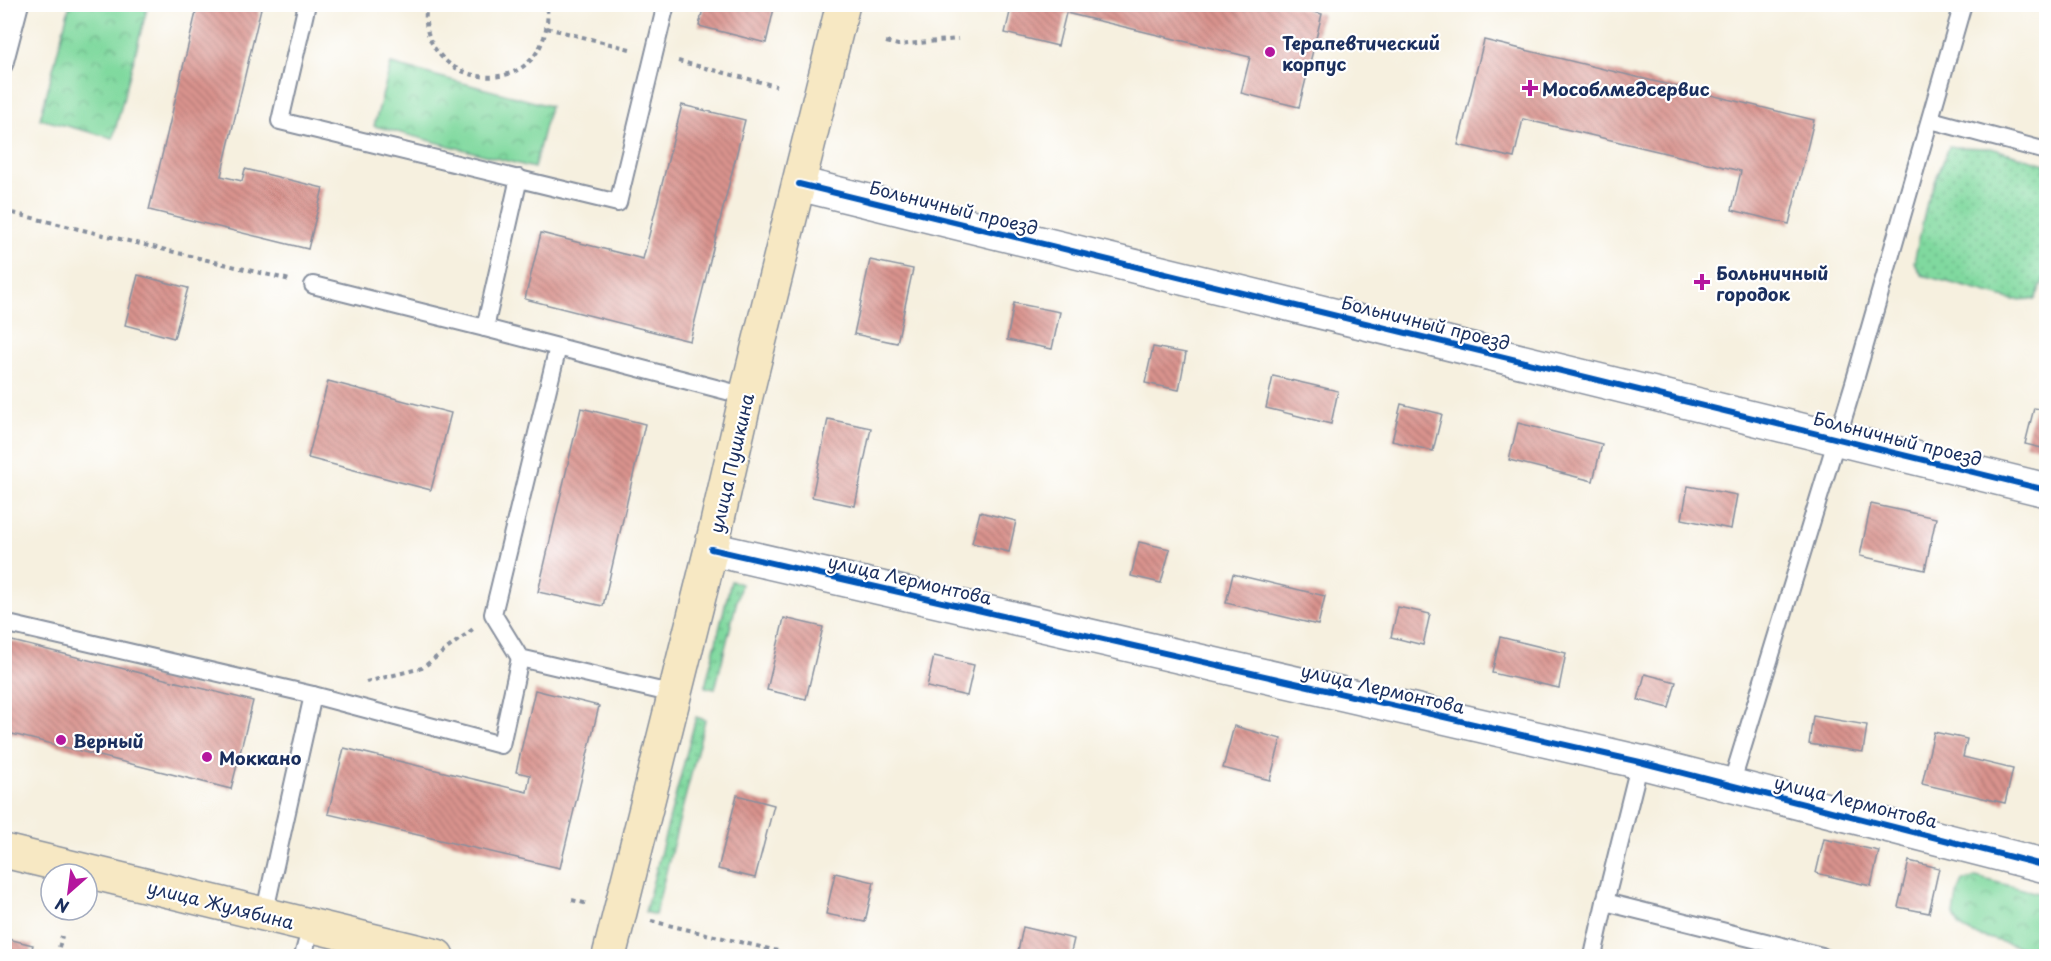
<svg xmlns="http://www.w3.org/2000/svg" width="2051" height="961" font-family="'Playpen Sans',sans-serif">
  <defs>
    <pattern id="grass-dots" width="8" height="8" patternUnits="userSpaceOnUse" patternTransform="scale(1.5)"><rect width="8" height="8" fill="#80d99f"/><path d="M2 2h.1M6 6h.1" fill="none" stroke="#68b085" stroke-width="1.8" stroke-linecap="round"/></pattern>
    <pattern id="park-crowns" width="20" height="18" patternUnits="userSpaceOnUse" patternTransform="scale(1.5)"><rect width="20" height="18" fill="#80d99f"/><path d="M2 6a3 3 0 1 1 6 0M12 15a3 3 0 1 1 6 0" fill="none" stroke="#68b085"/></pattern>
    <pattern id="building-back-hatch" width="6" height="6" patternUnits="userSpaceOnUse" patternTransform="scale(1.5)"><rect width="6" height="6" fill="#d9938d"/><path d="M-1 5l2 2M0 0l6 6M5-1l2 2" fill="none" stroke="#af7876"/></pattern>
  </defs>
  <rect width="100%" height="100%" fill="#fff"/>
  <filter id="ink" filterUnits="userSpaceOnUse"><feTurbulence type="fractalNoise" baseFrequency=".0167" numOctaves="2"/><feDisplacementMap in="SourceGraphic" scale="12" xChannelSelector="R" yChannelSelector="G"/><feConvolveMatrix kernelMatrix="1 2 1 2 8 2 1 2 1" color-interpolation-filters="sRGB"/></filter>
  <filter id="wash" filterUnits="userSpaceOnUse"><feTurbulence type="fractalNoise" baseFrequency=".008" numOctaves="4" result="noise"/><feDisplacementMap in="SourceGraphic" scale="24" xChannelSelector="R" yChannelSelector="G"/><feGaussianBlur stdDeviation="1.35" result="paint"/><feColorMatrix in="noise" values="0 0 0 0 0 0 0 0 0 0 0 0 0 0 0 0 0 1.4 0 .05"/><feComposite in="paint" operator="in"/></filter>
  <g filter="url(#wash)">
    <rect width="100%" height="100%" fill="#f6f0df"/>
    <!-- grass -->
    <g fill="url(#grass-dots)" stroke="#4e847e" stroke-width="1.5">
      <path d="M1949,147L1991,148L2046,164V276L2035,299L2013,300L1922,275L1914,262L1927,202Z"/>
      <path d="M731,581L741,584L715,689L705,687Z"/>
      <path d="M696,717L705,720L655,915L645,912Z"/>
    </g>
    <!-- park -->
    <g fill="url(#park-crowns)" stroke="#4e847e" stroke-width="1.5">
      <path d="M70,4L148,5L113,138L40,119Z"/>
      <path d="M391,64L550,106L534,168L374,126Z"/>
      <path d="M1976,877L2046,895V954L1973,934L1960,927L1954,915L1957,895L1963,881Z"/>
    </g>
    <g id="blocks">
      <!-- building -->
      <g fill="url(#building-back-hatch)">
        <path d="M198,4H262L221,176L242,181L245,169L323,188L308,249L149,210Z"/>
        <path d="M704,4H775L766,43L699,26Z"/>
        <path d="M1012,4H1284L1322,14L1299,107L1241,93L1250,57L1066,13L1058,46L1005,33Z"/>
        <path d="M1484,40L1814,120L1789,224L1732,210L1741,171L1523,119L1514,158L1458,145Z"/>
        <path d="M682,105L745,120L690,341L525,299L541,233L643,259Z"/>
        <path d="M870,260L913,269L897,343L854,334Z"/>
        <path d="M138,275L188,288L174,338L125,325Z"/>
        <path d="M1014,303L1060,312L1052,349L1007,340Z"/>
        <path d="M1153,347L1186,353L1179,390L1145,383Z"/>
        <path d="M1273,376L1338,391L1331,424L1266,408Z"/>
        <path d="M328,381L451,413L431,490L308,458Z"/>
        <path d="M2046,385V449L2025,444L2034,408L2040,409Z"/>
        <path d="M1401,404L1442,414L1433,451L1392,441Z"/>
        <path d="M581,408L645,424L603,606L538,592Z"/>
        <path d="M828,419L871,428L855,506L812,497Z"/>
        <path d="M1518,423L1602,444L1593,481L1509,460Z"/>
        <path d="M1688,486L1737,495L1731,529L1682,519Z"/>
        <path d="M1871,504L1936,518L1925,570L1860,556Z"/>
        <path d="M980,512L1016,521L1009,552L972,543Z"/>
        <path d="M1139,542L1170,549L1161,583L1131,576Z"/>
        <path d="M1233,574L1325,596L1318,625L1226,603Z"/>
        <path d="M1398,607L1430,614L1423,645L1391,637Z"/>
        <path d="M784,618L823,627L806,699L767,690Z"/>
        <path d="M1500,637L1566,653L1559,688L1492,673Z"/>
        <path d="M4,639L253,701L231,789L4,732Z"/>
        <path d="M934,656L974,665L967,696L927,687Z"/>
        <path d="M1645,674L1676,682L1669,708L1638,700Z"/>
        <path d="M535,690L599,706L560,868L328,814L344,748L527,792L530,775L516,772Z"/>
        <path d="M1813,716L1867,725L1863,752L1809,744Z"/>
        <path d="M1234,726L1281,739L1270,780L1223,768Z"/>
        <path d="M1934,732L1967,739L1963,757L2013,769L2005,803L1922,784Z"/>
        <path d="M737,795L774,805L755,878L718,869Z"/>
        <path d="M1824,839L1879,851L1871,886L1816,873Z"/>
        <path d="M1909,861L1939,868L1929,913L1898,907Z"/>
        <path d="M835,873L874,882L865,922L826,914Z"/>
        <path d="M1023,927L1074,939L1070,956H1017Z"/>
        <path d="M4,938L33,945L30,956H4Z"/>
      </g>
    </g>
  </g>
  <g filter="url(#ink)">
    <use href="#blocks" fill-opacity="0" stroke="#88909e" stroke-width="1.5"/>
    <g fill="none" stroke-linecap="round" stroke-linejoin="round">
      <defs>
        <g id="service">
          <path d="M307,4L280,121L618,203L666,4"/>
          <path d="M4,65L20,4"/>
          <path d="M1931,120L2046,151"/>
          <path d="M519,178L485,328L558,347"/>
          <path d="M313,285L485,328"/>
          <path d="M4,623L313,695"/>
          <path d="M520,658L493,614L558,347L746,396"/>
          <path d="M1731,785L1854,383L1963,4"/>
          <path d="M1605,902L1640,762"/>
          <path d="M264,915L313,695L501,745L520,658L674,694"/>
          <path d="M303,956L311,926"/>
          <path d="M1593,956L1605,902L1822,956"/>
        </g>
        <g id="minor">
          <path d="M799,184L2046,490"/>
          <path d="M711,549L1640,762L2046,866"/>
        </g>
        <g id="secondary">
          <path d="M4,851L437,956"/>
          <path d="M609,956L711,549L746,396L843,4"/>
        </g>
      </defs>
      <!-- service casing -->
      <use href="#service" stroke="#88909e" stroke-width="20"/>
      <!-- minor casing -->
      <use href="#minor" stroke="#88909e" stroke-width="36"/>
      <!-- secondary casing -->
      <use href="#secondary" stroke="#88909e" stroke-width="36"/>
      <!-- path -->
      <g stroke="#88909e" stroke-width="4" stroke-dasharray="4.5 4.5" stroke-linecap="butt">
        <path d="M427,4C413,79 522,106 544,37C547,26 549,15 546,4"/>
        <path d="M547,28L630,49"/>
        <path d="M886,42L898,45L958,39"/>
        <path d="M678,61L776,86"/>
        <path d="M4,211L290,280"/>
        <path d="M366,682L422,668L473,629"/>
        <path d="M572,900L588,904"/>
        <path d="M651,921L799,956"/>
        <path d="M57,956L62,936"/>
      </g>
      <!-- service -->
      <use href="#service" stroke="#fff" stroke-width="16"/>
      <!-- minor -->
      <use href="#minor" stroke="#fff" stroke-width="33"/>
      <!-- secondary -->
      <use href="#secondary" stroke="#f7e8c3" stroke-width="33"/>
      <defs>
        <g id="cycleway">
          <path d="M799,184L2046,490"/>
          <path d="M711,549L1640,762L2046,866"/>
        </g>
      </defs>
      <!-- cycleway casing -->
      <use href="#cycleway" stroke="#fff" stroke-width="10"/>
      <!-- cycleway -->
      <use href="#cycleway" stroke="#0057b8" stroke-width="6"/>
    </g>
  </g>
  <!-- markers -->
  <g fill="#b5179e" stroke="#fff" stroke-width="2">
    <circle cx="1270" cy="52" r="6"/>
    <path d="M1527 79h6v6h6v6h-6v6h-6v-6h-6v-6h6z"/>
    <path d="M1699 273h6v6h6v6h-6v6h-6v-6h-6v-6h6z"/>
    <circle cx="61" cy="740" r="6"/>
    <circle cx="207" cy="757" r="6"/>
  </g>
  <g text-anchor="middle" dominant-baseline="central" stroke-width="4.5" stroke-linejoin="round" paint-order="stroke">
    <!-- poi labels -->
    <g font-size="18" font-weight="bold" fill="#1b2f5e" stroke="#fff" text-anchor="start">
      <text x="1282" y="42">Терапевтический<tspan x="1282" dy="21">корпус</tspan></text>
      <text x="1542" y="88">Мособлмедсервис</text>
      <text x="1716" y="272">Больничный<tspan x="1716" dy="21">городок</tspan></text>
      <text x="73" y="740">Верный</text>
      <text x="219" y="757">Моккано</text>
    </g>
    <!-- street labels -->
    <g font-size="18" fill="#1b2f5e" stroke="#fff">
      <text transform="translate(954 207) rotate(14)">Больничный проезд</text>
      <text transform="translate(1426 322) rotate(14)">Больничный проезд</text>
      <text transform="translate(1898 438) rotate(14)">Больничный проезд</text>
      <text transform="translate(731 463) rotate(-77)">улица Пушкина</text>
      <text transform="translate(910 579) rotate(13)">улица Лермонтова</text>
      <text transform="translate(1383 688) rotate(13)">улица Лермонтова</text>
      <text transform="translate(1856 801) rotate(14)">улица Лермонтова</text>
      <text transform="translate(221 904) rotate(14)">улица Жулябина</text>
    </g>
  </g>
  <!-- margin -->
  <rect width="2051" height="961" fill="none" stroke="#fff" stroke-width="24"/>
  <!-- north arrow -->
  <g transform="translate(69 892) rotate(208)"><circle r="28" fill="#ffffff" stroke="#a4acbf" stroke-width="1.5"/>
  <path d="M0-4.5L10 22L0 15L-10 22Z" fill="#b5179e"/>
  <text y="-9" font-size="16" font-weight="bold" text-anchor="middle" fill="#1b2f5e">N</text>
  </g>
</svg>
